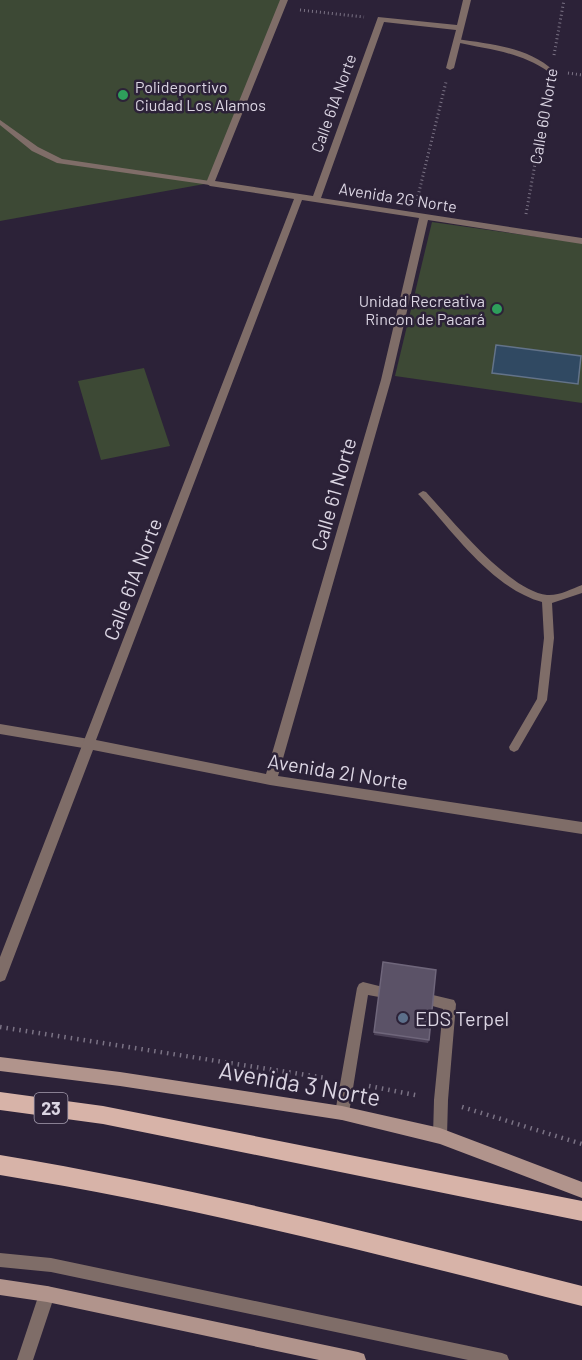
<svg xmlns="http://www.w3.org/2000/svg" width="582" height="1360" font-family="Barlow,sans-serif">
  <rect width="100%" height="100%" fill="#2c2238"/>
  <!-- green -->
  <g fill="#3d4935">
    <path d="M0,0H284L210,183L0,221Z"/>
    <path d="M432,222L582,243V403L395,376Z"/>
    <path d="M144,368L170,446L101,460L78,381Z"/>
  </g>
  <!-- water -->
  <path fill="#304962" stroke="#637389" stroke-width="1.5" d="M496,345L581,356L578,384L492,373Z"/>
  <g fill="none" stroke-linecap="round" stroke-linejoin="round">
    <!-- path-far1 -->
    <g stroke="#7b7385" stroke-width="3" stroke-dasharray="1 3" stroke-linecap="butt">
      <path d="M300,10L364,17"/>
      <path d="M554,55L564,0"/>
      <path d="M568,73L582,75"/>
      <path d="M417,200L446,82"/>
      <path d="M526,214L549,86"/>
    </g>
    <!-- path -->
    <g stroke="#7b7385" stroke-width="4.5" stroke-dasharray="1.5 5" stroke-linecap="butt">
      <path d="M0,1027L326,1078"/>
      <path d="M369,1086L420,1096"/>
      <path d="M462,1107L582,1144"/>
    </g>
    <!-- lane -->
    <g fill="#7f6d68" fill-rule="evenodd">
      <path d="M457,39C490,44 528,47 554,71L549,72C518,51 490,50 455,42L454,41Z"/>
      <path d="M0,120L38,147L62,159L210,181L214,183L210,185L57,163L32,151L0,125Z"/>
      <path d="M423,491L426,492C452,520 509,591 547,595C559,596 571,589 582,585V593L552,603L554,638L547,700L518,750L514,752L510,750L509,747L537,699L544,638L542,602C492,588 454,533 420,496L418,494Z"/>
      <path d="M0,724L89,739L93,741L94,744L93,747L89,749L0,734Z"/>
      <path d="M363,982L383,987L385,991L383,995L379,997L368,995L349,1113L347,1118L342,1120L337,1118L335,1113L357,988L359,984Z"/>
      <path d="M433,995L454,1000L456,1004L448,1100L447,1136L445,1141L440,1143L435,1141L433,1136L434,1100L443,1009L429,1005L427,1001L429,997Z"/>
      <path d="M0,1253L51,1258L502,1353L507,1355L509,1360H468L51,1272L0,1267Z"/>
    </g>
    <!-- street -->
    <g fill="#7f6d68" fill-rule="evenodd">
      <path d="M280,0H288L215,181L313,196L378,17L457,25L463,0H471L454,68L450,70L446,68L456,30L384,22L321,198L582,238V244L428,220L391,380L278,776L582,822V834L270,785L93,750L7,975L5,980L0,982V957L294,199L210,186L206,183ZM302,200L419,218L381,380L266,774L96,740Z"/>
      <path d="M47,1286L53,1288L55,1294L33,1360H17L41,1288Z"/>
    </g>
    <!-- secondary -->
    <g fill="#b1948c" fill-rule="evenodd">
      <path d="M0,1057L120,1072L342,1106L440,1128L582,1182V1198L440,1144L342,1120L120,1086L0,1071Z"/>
      <path d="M0,1279L47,1286L358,1352L364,1354L366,1360H319L47,1302L0,1295Z"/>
    </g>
    <!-- primary -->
    <g fill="#d7b3a8" fill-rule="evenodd">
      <path d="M0,1092L103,1106L582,1201V1221L103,1124L0,1110Z"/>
      <path d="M0,1155C197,1188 389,1237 582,1286V1306C389,1257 197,1207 0,1175Z"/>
    </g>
  </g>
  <!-- wall -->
  <path fill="#4c4258" d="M383,962L429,1040L428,1043L374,1035Z"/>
  <!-- building -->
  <path fill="#5b5267" stroke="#6f667b" stroke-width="1.5" d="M383,962L436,970L429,1040L374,1032Z"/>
  <!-- markers -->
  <g fill="#2e9e5b" stroke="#2c2238" stroke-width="2">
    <circle cx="123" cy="95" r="6"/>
    <circle cx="497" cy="309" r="6"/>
  </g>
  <circle fill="#5c6f8a" stroke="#2c2238" stroke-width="2" cx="403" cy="1018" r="6"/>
  <g text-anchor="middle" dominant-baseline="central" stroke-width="5" stroke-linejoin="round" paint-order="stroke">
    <!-- far-poi labels -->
    <g font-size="16" fill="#dbd5e3" stroke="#2c2238" text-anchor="start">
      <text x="135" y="86">Polideportivo<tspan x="135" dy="18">Ciudad Los Alamos</tspan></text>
      <text x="485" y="300" text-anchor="end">Unidad Recreativa<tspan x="485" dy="18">Rincon de Pacará</tspan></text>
    </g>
    <!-- far-street labels -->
    <g font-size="16" fill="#dbd5e3" stroke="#2c2238">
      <text transform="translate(333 103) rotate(-70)">Calle 61A Norte</text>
      <text transform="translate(543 116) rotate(-80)">Calle 60 Norte</text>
      <text transform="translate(398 197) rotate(9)">Avenida 2G Norte</text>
    </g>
    <!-- shield labels -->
    <rect fill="#2c2238" stroke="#a69fb0" stroke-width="1.5" x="34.5" y="1093" width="33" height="30" rx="4.5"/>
    <g font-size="18" font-weight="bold" fill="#dbd5e3">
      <text x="51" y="1108">23</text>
    </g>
    <!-- street labels -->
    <g font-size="20" fill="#dbd5e3" stroke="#2c2238">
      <text transform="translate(333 494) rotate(-74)">Calle 61 Norte</text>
      <text transform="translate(132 579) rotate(-69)">Calle 61A Norte</text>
      <text transform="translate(338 771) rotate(9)">Avenida 2I Norte</text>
    </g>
    <!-- poi labels -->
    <g font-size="20" fill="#dbd5e3" stroke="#2c2238" text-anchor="start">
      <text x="415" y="1018">EDS Terpel</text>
    </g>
    <!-- near-street labels -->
    <g font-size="24" fill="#dbd5e3" stroke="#2c2238">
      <text transform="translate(300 1083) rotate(10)">Avenida 3 Norte</text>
    </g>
  </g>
</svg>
